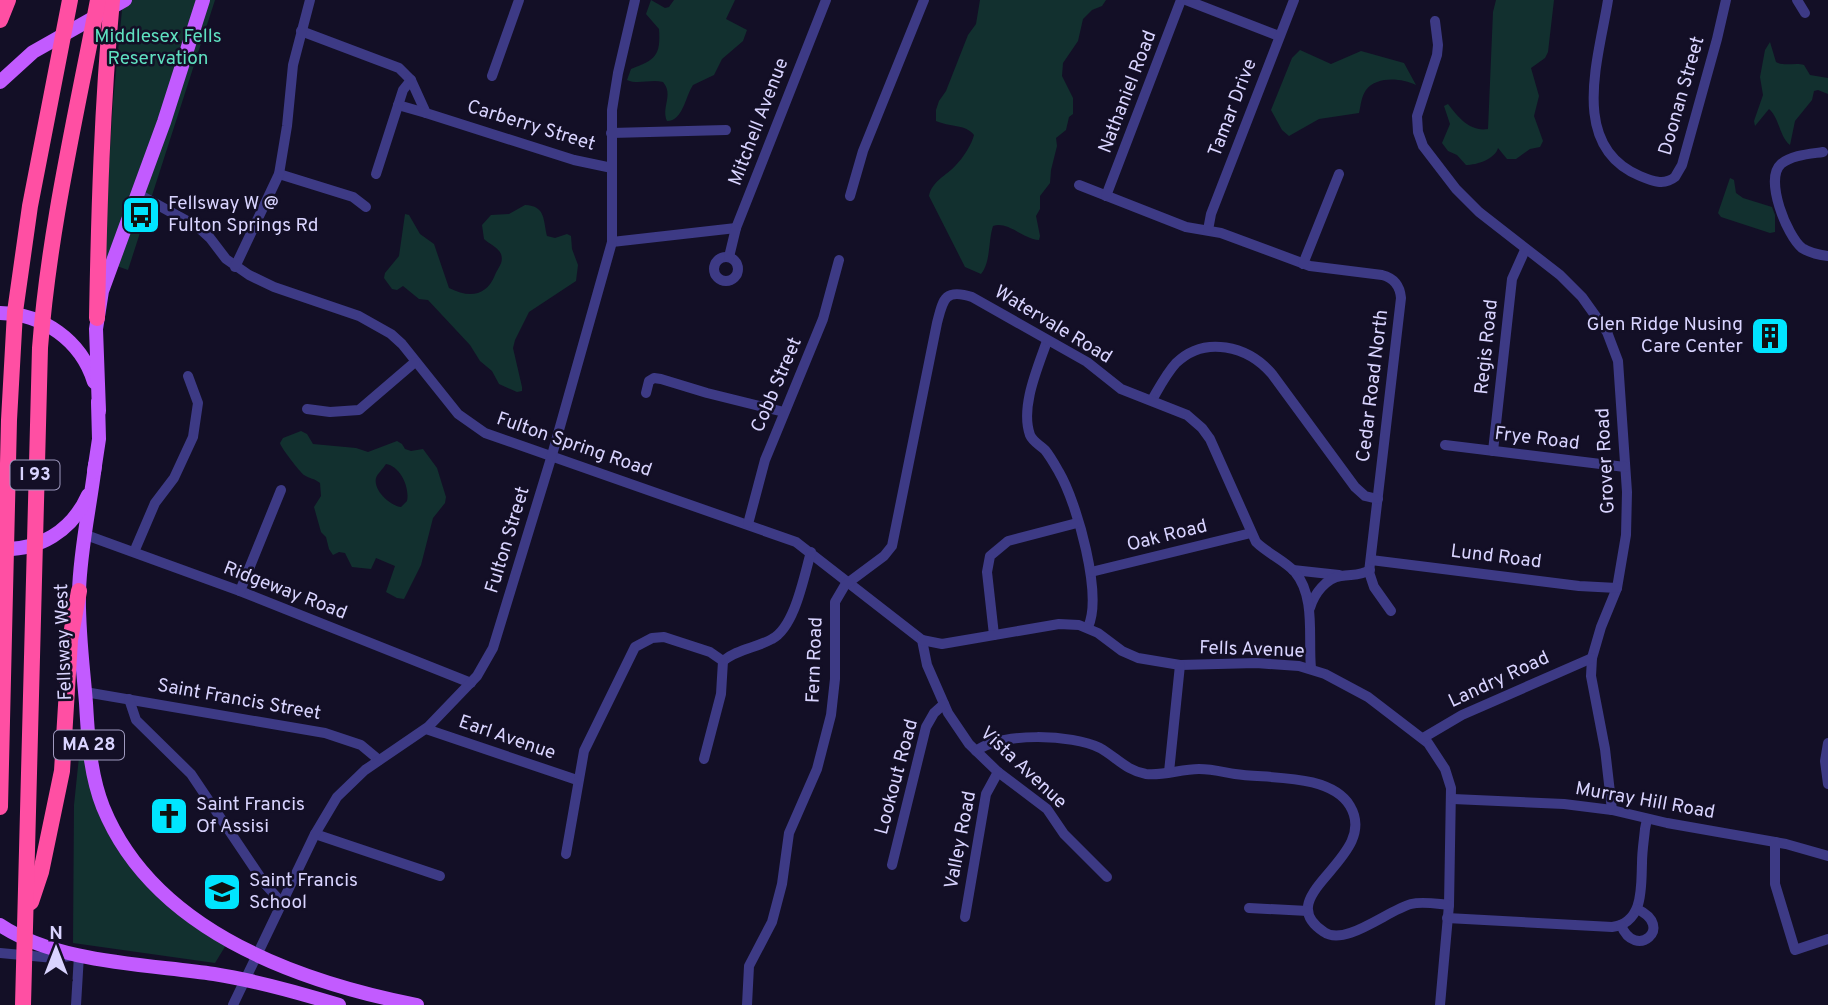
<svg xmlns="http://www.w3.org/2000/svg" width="1828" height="1005" font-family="Overpass,sans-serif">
  <rect width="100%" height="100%" fill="#130f26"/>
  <!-- green -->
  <g fill="#12302f" fill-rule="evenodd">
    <path d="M123,0H215L128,270L103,261L113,102Z"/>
    <path d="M651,0L665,8L669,7L674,0H735L726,19L747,30L743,41L722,59L714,75L693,85C685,97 683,121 667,121C661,107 674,95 663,82C650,79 638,85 627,80L631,69C655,60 661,56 659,29L646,14Z"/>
    <path d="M980,0H1106L1102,6L1092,10L1083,19L1078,41L1063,63L1062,76L1073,98V114L1069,117L1066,130L1056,138L1057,146L1051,170L1050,183L1040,196V209L1036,216L1040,236L1039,240C1023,239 1008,221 993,226C988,241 991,262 981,274L965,267L929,196C932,181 946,176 956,165C963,158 972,144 974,135C966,124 949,127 936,121V110L939,101L946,91L968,35L976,24Z"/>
    <path d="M1496,0H1554L1548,52L1545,58L1531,68L1539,96L1534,116L1543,141L1540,147L1530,149L1516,159H1507L1498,148C1495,159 1477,165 1466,165L1457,155L1448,151L1442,143L1450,124L1444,106L1448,104C1458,117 1470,132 1488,129L1493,12Z"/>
    <path d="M1770,42L1776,62C1785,67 1795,62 1804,65L1810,75L1828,78V94L1818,90L1814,91L1812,100L1795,121L1790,145C1779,136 1780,119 1769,109L1755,126L1754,121L1763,95L1760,77L1765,50Z"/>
    <path d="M1300,50L1331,64L1361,51L1404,63L1416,85C1401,78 1377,76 1366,90C1361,97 1361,105 1359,113L1319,119L1289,136L1282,130L1271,110L1292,58Z"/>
    <path d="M1730,178L1734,180L1736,193L1743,198L1772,207L1775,215V232L1770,233L1721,217L1718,213Z"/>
    <path d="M525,205C546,206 543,220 547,236L555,238L567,234L571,236L572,249L578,265L576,281L529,312L515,340L513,348L522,387V391L517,392L499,384L492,371L480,361L470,345L428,300L419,299L403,286L397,290L392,289L384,278L385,273L399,256L405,214L409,215L420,234L434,244L449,288C469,298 486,297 495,275C498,267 504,263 501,254C498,247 489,244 484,239L482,225L491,215L509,214Z"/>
    <path d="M301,431L307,434L313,444L356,448L368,452L397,441L402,444L405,449L411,451L423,449L437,468L446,497L445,503L433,518L421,565L404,599L397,598L386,592L395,566L376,558L371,569L352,567L345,553L339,552L333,555L329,549L326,537L321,532L314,507L321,496L320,483C314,478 310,479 304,475C300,472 281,448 280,443L283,438ZM386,464C400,466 410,487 407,501L401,507C391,506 373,491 376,478C377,474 383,469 386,464Z"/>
    <path d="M82,728C88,760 90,798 105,828C127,871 189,913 226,945L215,963L73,943L74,805Z"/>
  </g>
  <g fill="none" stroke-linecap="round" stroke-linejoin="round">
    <!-- minor -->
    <g stroke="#3d3a85" stroke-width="10">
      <path d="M1186,0L1279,36"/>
      <path d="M1608,0C1599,58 1568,146 1640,176C1652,181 1664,186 1675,177L1682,165L1717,39L1726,0"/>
      <path d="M1797,0L1805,13"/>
      <path d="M1435,21L1438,45L1437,55L1417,116L1418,132L1423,146L1456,189L1479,212L1560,275L1582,297L1607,332L1618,361L1627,492L1626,535L1617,588L1601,627L1592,658L1591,676L1605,749L1612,810"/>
      <path d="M301,31L399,68L411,80L426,113L574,160L612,168"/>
      <path d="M492,76L519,0"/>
      <path d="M398,105L426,113"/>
      <path d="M611,133L726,130"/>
      <path d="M1823,152C1810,154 1792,155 1781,164C1764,179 1787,236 1802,248C1810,253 1819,255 1828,256"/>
      <path d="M279,174L353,197L366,207"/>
      <path d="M376,174L403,90L411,80"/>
      <path d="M1079,185L1186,227L1221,233L1310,266L1382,275C1394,278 1400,286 1401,298L1369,572L1374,587L1391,611"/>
      <path d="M138,194L198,227L210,238L226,259L249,275L274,287L359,316L391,334L402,344L458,414L485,433L796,542L922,640L927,665L948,713L969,744L998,772L1047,809L1064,834L1107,877"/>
      <path d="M850,196L863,151L924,0"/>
      <path d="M1106,196L1181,0"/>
      <path d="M1208,230L1211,214L1294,0"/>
      <path d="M612,242L736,228"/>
      <circle cx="726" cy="269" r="12"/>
      <path d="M729,257L736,228L826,0"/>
      <path d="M1303,264L1339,174"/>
      <path d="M235,267L279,174L287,126L293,65L310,0"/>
      <path d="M1047,341C1038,367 1020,407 1030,435C1033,442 1040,445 1045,450C1050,456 1055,465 1059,472C1077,503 1103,595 1088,627"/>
      <path d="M646,393L649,381L654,378L661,379L707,393L784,412"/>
      <path d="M1152,400C1159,388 1166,374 1176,363C1205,335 1248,346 1272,374L1355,487L1365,496L1378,499"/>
      <path d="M307,409L330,412L359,410L415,362"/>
      <path d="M1445,445L1625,467"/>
      <path d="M1493,451L1512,279L1525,250"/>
      <path d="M748,524L765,460L823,319L839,260"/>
      <path d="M86,535L240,591L471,683"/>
      <path d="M134,552L155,503L174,478L193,437L198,403L188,376"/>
      <path d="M1371,560L1579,586L1617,588"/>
      <path d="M1293,570L1339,575"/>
      <path d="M1091,572L1251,533"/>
      <path d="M240,591L281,490"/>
      <path d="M1310,608C1314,594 1326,578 1341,576C1352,574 1360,576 1370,570"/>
      <path d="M994,635L987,572L990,556L1008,541L1077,523"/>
      <path d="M922,640L942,644L1059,624L1079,625L1098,633L1122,651L1138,658L1180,665L1256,663L1299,666L1325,674L1368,697L1428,743L1445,769L1451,788L1449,905L1440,1005"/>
      <path d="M723,661C737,649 756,648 772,639C795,627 804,576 811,552"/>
      <path d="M85,692L325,733L361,745L379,760"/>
      <path d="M129,699L136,720L191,774L265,884L282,903"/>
      <path d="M426,729L577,780"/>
      <path d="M1423,738L1462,715L1592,658"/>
      <path d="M1828,743L1825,761L1828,784"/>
      <path d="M976,751C1001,732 1072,734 1100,748C1116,757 1127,771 1146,774C1163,776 1181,769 1199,769C1212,769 1223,772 1235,774C1267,779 1330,773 1350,806C1381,858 1267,895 1324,932C1345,947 1388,910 1411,904C1423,901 1437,904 1449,905"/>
      <path d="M1169,772L1180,665"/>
      <path d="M1453,799L1564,804L1612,810L1667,823L1786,844L1828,856"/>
      <path d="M315,834L440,876"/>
      <path d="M1775,842V884L1795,950L1828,939"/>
      <path d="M566,854L584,751L635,647L652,638L664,637L710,652L723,661L721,694L704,759"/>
      <path d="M892,865L926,727L934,713L944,704"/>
      <path d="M1249,908L1308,911"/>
      <path d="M965,917L986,794L998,772"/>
      <path d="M1447,918L1612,927C1644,923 1641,887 1642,863C1642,851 1644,840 1645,829L1647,819"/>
      <path d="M1621,925C1635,961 1676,927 1637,909"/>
      <path d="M0,953L54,958L79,955L76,1005"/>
      <path d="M233,1005L315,834L337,797L365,770L428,727L477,676L493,648L552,455L612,242V110L618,73L635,0"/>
      <path d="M747,1005L749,966L772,922L782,884L789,833L817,769L831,715L835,679V602L845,585L884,556L892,546L937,323C943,300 944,288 972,297L1087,362L1121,389L1187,415L1202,428L1210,439L1256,542C1267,553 1285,561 1295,572C1316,597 1308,638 1311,668"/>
    </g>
    <!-- major -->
    <g stroke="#c25bff" stroke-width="14">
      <path d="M0,82L33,52L125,0"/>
      <path d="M0,313C43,314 81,340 94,382"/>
      <path d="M99,411L96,329L102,291L164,122L203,0"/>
      <path d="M95,465C90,507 80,550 79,592C78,629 83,666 86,703C88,738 90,774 103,807C153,930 296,981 417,1005"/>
      <path d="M94,472L99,439L98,402"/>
      <path d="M0,549C39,551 72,531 88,495"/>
      <path d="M0,925C57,963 146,964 214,974C258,981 297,992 339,1005"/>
    </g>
    <!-- highway -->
    <g stroke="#ff4fa3" stroke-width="16">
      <path d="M0,20L8,0"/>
      <path d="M97,318C99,211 102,106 112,0"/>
      <path d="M0,807L9,420L15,312L30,206L70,0"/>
      <path d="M31,902L41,872L62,771L70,640L79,591"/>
      <path d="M23,1005L40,348C49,230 76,116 98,0"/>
    </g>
  </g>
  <!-- icons -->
  <defs>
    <symbol id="bus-square" viewBox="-11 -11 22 22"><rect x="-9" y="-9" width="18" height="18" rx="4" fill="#00e5ff" stroke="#130f26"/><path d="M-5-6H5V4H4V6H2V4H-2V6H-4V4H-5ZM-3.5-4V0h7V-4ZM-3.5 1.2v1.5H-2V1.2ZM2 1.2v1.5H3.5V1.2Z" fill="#111"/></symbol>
    <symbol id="building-square" viewBox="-11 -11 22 22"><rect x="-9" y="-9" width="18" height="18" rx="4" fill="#00e5ff" stroke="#130f26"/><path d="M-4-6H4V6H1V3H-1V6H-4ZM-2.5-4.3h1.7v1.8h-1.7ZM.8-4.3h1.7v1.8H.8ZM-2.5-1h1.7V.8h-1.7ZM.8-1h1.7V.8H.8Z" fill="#111"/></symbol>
    <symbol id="church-square" viewBox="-11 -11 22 22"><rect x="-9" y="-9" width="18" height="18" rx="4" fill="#00e5ff" stroke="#130f26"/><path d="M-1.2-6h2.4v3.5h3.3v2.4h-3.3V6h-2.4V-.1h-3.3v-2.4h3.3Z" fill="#111"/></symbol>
    <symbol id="school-square" viewBox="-11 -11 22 22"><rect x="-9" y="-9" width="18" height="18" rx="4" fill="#00e5ff" stroke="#130f26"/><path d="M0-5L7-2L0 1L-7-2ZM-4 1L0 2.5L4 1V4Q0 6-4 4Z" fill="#111"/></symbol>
  </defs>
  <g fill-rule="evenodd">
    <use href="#bus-square" x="119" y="193" width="44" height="44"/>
    <use href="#building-square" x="1748" y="314" width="44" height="44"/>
    <use href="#church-square" x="147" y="794" width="44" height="44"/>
    <use href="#school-square" x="200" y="870" width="44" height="44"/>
  </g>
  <g text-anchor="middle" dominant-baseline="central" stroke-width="5" stroke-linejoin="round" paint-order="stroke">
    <!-- shield labels -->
    <g fill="#130f26" stroke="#9e99be" stroke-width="2">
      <rect x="10.5" y="460.5" width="49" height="29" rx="5"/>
      <rect x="54" y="730.5" width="70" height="29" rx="5"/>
    </g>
    <g font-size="18" font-weight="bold" fill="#d9d4ff">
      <text x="35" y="475">I 93</text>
      <text x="89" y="745">MA 28</text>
    </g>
    <!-- park labels -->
    <g font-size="19" fill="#5fe0c0" stroke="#130f26">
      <text x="158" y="37">Middlesex Fells<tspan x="158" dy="22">Reservation</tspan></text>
    </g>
    <!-- street labels -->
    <g font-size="19" fill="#d9d4ff" stroke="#130f26">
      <text transform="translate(1128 92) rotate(-69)">Nathaniel Road</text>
      <text transform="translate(1682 96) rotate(-74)">Doonan Street</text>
      <text transform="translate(1233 108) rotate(-69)">Tamar Drive</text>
      <text transform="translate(759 122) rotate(-69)">Mitchell Avenue</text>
      <text transform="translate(531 126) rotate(17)">Carberry Street</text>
      <text transform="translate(1053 325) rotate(31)">Watervale Road</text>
      <text transform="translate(1487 347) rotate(-84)">Regis Road</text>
      <text transform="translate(777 385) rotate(-67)">Cobb Street</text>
      <text transform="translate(1373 386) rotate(-83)">Cedar Road North</text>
      <text transform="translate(1537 439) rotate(7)">Frye Road</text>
      <text transform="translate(574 445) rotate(19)">Fulton Spring Road</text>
      <text transform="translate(1606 461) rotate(-93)">Grover Road</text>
      <text transform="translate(1167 536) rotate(-14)">Oak Road</text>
      <text transform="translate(508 540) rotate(-73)">Fulton Street</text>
      <text transform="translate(1496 557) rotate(7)">Lund Road</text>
      <text transform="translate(285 591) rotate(21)">Ridgeway Road</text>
      <text transform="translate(64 642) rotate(-92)">Fellsway West</text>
      <text transform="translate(1252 650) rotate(2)">Fells Avenue</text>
      <text transform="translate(815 660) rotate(-88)">Fern Road</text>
      <text transform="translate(1499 680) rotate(-25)">Landry Road</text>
      <text transform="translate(239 700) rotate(10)">Saint Francis Street</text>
      <text transform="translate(507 738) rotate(19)">Earl Avenue</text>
      <text transform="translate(1023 768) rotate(43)">Vista Avenue</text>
      <text transform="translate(897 777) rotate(-75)">Lookout Road</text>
      <text transform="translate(1645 801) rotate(10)">Murray Hill Road</text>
      <text transform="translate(961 840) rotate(-79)">Valley Road</text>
    </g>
    <!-- poi labels -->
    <g font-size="19" fill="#d9d4ff" stroke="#130f26" text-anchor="start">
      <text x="168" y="204">Fellsway W @<tspan x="168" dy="22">Fulton Springs Rd</tspan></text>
      <text x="1743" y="325" text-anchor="end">Glen Ridge Nusing<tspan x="1743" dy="22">Care Center</tspan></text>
      <text x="196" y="805">Saint Francis<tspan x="196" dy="22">Of Assisi</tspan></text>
      <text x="249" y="881">Saint Francis<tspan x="249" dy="22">School</tspan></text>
    </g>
  </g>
  <!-- north arrow -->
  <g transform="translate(56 949)" stroke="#130f26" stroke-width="5" paint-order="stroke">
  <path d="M0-5L12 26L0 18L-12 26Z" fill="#d9d4ff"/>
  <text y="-10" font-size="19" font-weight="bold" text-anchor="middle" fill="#d9d4ff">N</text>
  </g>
</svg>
